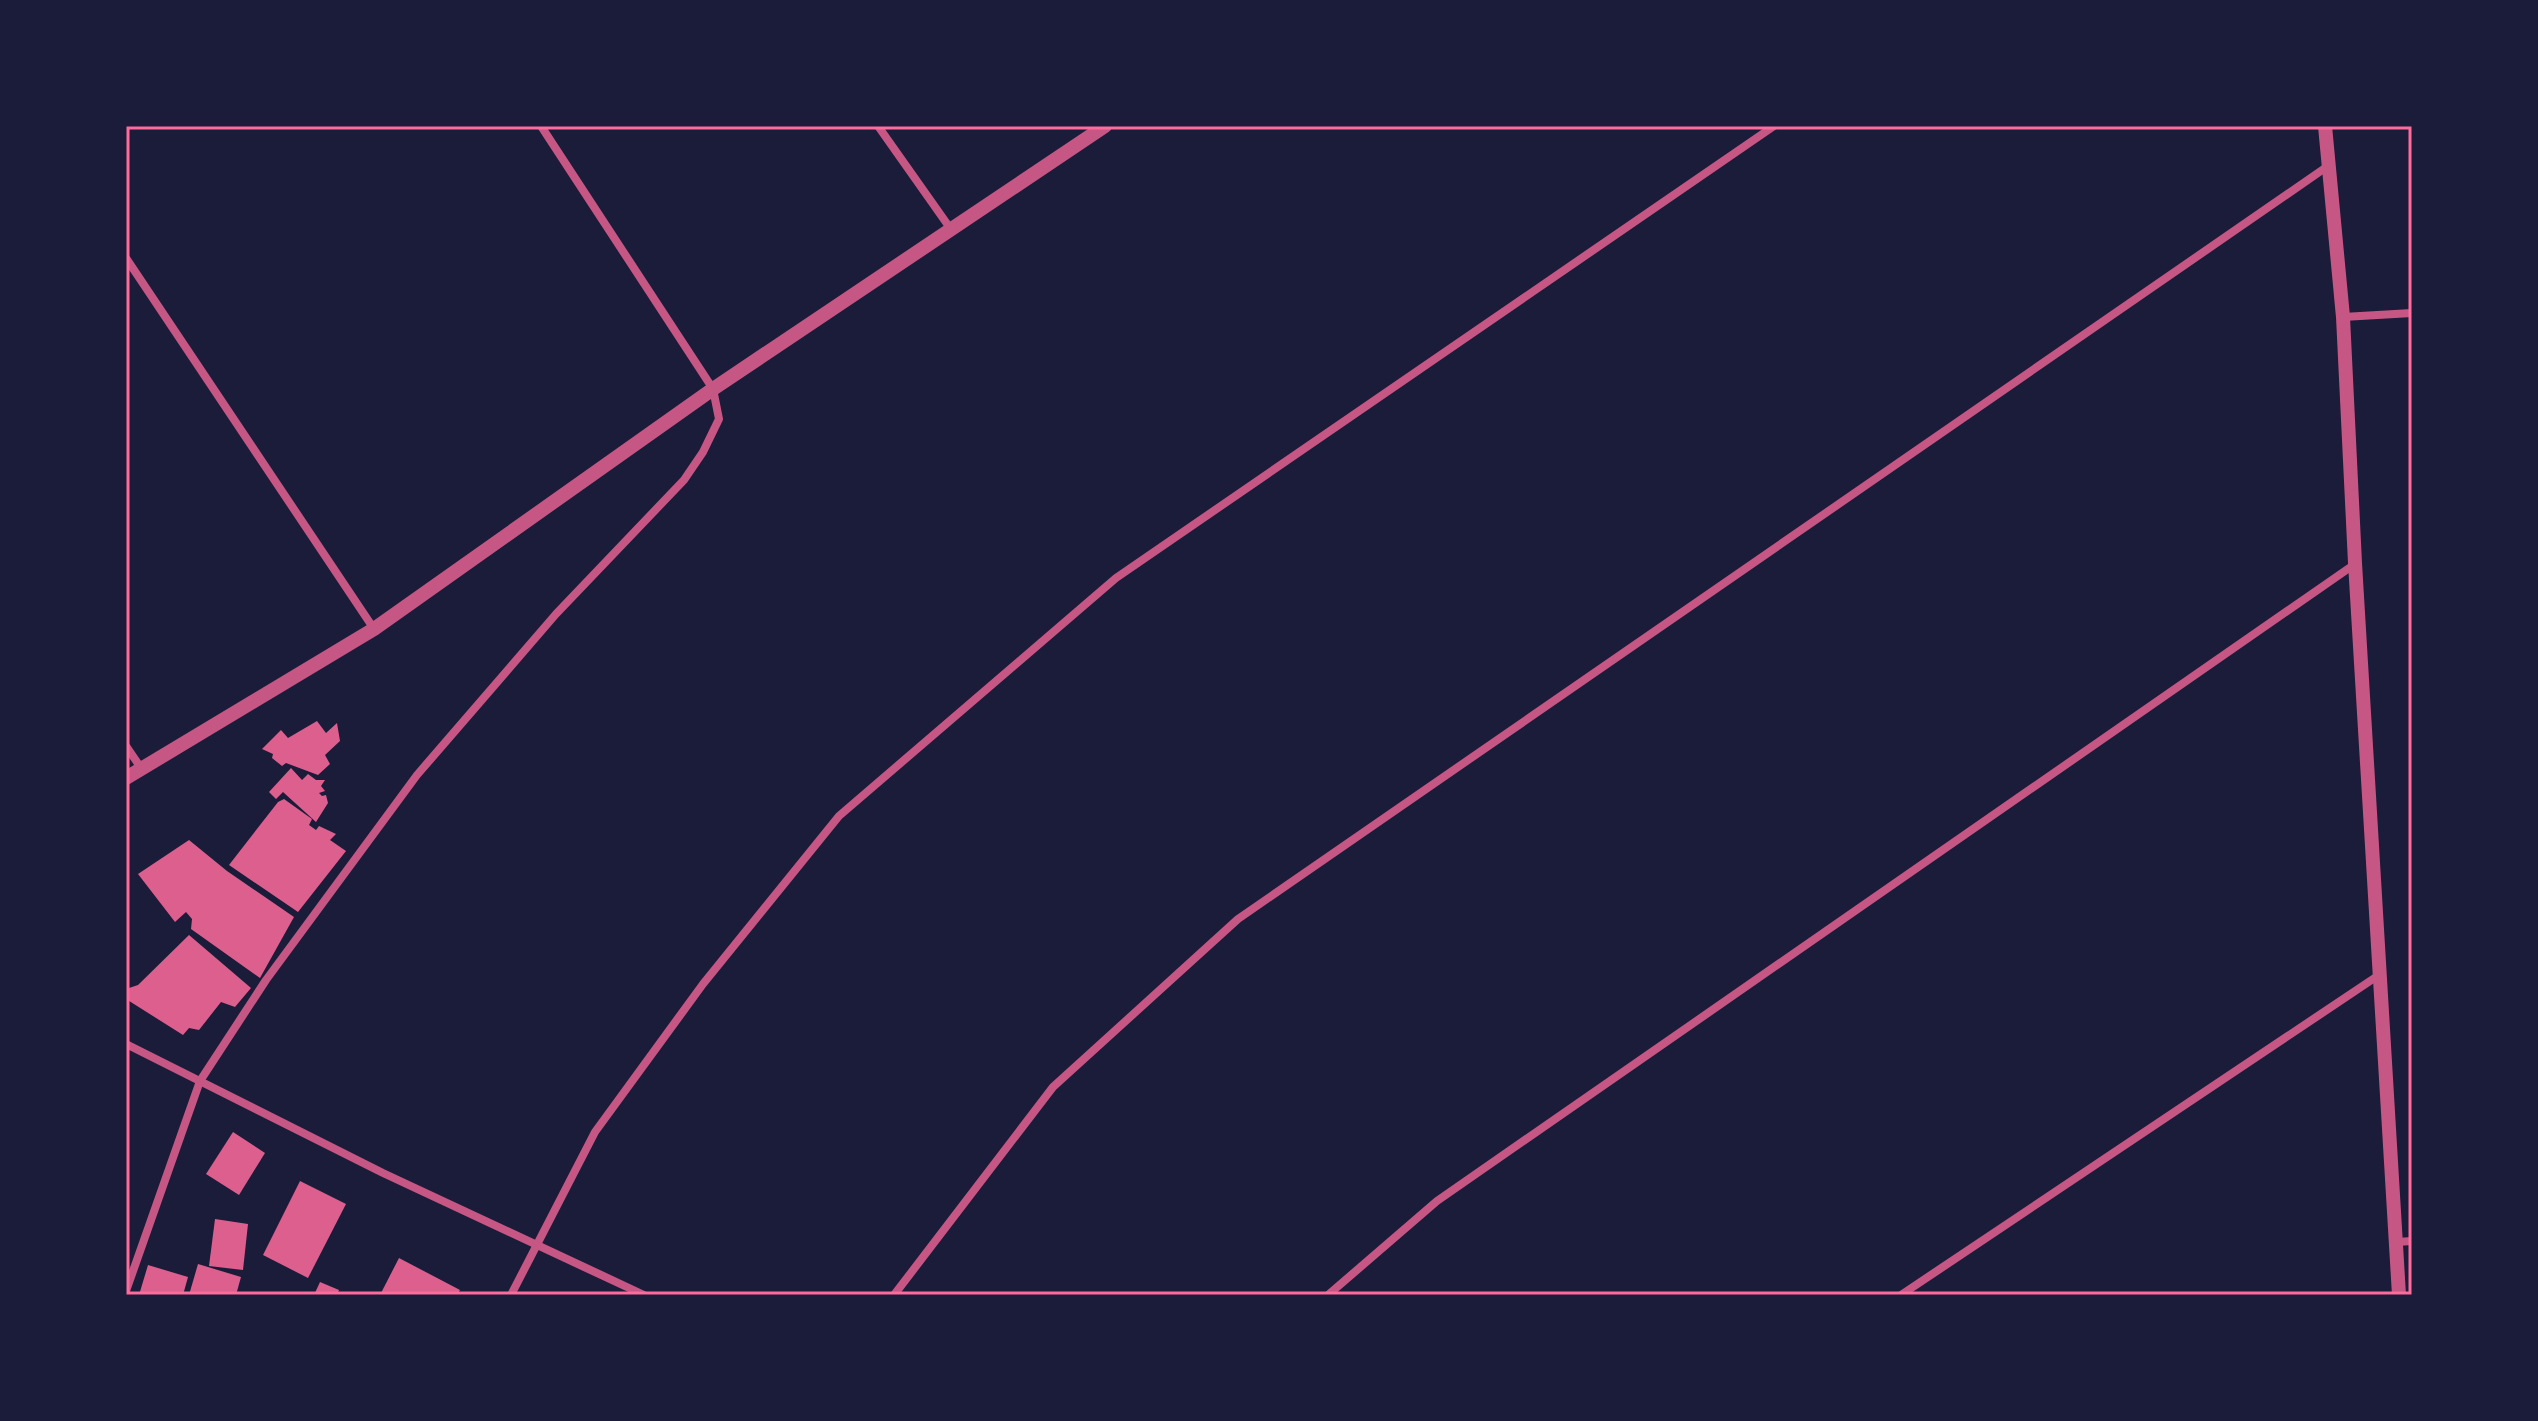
<svg xmlns="http://www.w3.org/2000/svg" width="2538" height="1421" font-family="'PT Sans',sans-serif">
  <rect width="100%" height="100%" fill="#1b1b3a"/>
  <!-- building -->
  <g fill="#dd5f8e">
    <path d="M317,721L326,733L337,723L340,741L325,755L330,764L318,775L286,763L282,766L272,758L273,754L262,749L281,730L288,738Z"/>
    <path d="M291,768L302,780L308,774L316,780H325L321,786L325,791L319,793L322,796L326,795L328,803L316,822L283,792L276,799L269,792Z"/>
    <path d="M284,799L312,819L309,825L316,830L319,826L336,834L330,840L346,851L298,912L229,865L278,802Z"/>
    <path d="M189,840L227,871L294,917L260,978L191,929L192,919L186,912L175,922L138,874Z"/>
    <path d="M189,935L251,988L235,1007L221,1002L199,1030L189,1028L183,1035L126,999V989L138,985Z"/>
    <path d="M233,1132L265,1153L239,1195L206,1174Z"/>
    <path d="M300,1181L346,1204L308,1278L263,1255Z"/>
    <path d="M215,1219L248,1224L243,1270L209,1266Z"/>
    <path d="M399,1258L460,1290L457,1295H380Z"/>
    <path d="M198,1264L241,1277L236,1295H189Z"/>
    <path d="M148,1265L188,1277L183,1295H139Z"/>
    <path d="M320,1282L339,1290L337,1295H314Z"/>
  </g>
  <g fill="none" stroke-linecap="round" stroke-linejoin="round">
    <!-- minor -->
    <g stroke="#c65784" stroke-width="8">
      <path d="M878,126L950,228"/>
      <path d="M126,258L374,629"/>
      <path d="M2343,317L2412,313"/>
      <path d="M126,746L141,768"/>
      <path d="M126,1044L383,1173L644,1295"/>
      <path d="M2397,1242L2412,1241"/>
      <path d="M126,1291L200,1081L266,980L417,775L556,614L684,480L703,452L719,419L713,389L541,126"/>
      <path d="M511,1295L595,1132L703,984L839,816L1116,578L1774,126"/>
      <path d="M894,1295L1053,1087L1238,919L2328,166"/>
      <path d="M1328,1295L1437,1201L2355,564"/>
      <path d="M1901,1295L2379,975"/>
    </g>
    <!-- tertiary -->
    <g stroke="#c65784" stroke-width="14">
      <path d="M2325,126L2343,317L2355,563L2399,1295"/>
      <path d="M126,778L374,629L713,389L1105,126"/>
    </g>
  </g>
  <!-- border -->
  <rect width="2538" height="1421" fill="none" stroke="#1b1b3a" stroke-width="256"/>
  <rect x="128" y="128" width="2282" height="1165" fill="none" stroke="#ff6b9d" stroke-width="3"/>
</svg>
